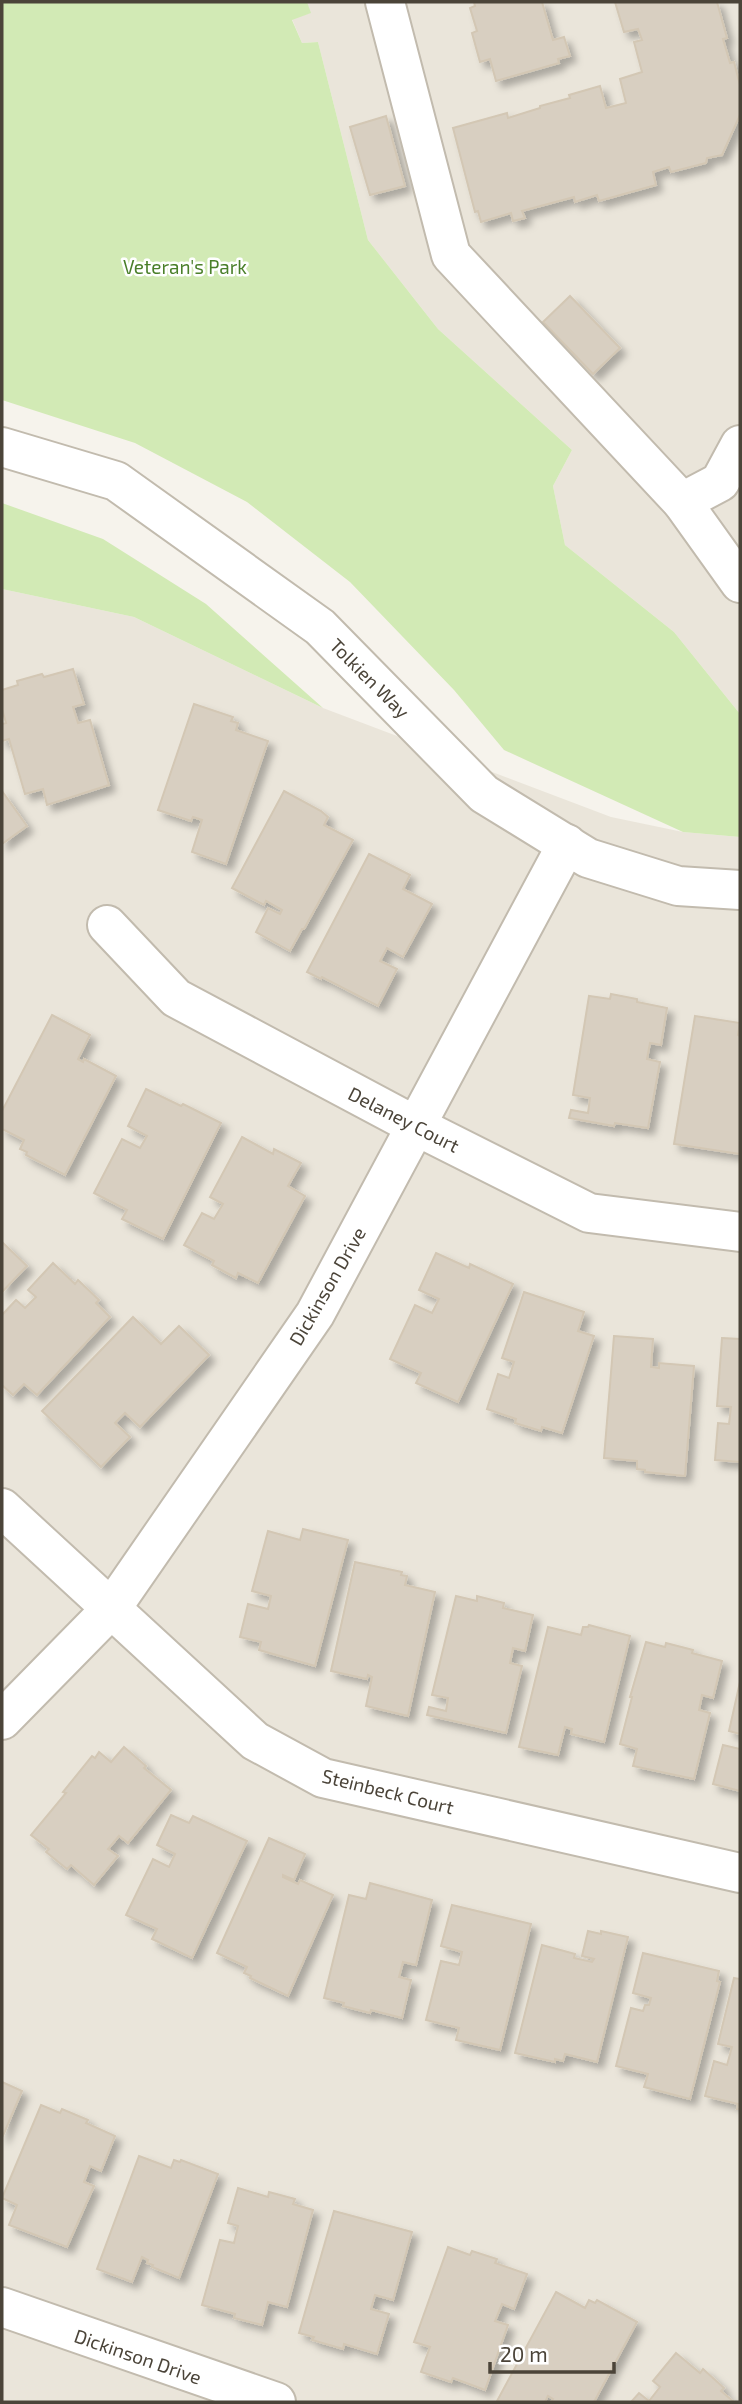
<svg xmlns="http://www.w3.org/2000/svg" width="742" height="2404" font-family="'Exo 2',sans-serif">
  <defs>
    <filter id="shadow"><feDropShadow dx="6" dy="6" stdDeviation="3.5" flood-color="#0004"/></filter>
  </defs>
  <rect width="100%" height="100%" fill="#f6f3ec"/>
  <!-- residential -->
  <g fill="#eae5da">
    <path d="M307,2H740V714L674,632L565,545L553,486L572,450L438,329L368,240L318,42L302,43L292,19L310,13Z"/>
    <path d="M2,589L134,617L323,708L611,817L683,832L740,837V2402H2Z"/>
  </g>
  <!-- green -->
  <g fill="#d2eab5">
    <path d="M2,2H307L311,13L292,20L302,43L318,42L368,240L438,329L572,450L553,486L565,545L674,632L740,714V837L683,832L504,750L454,690L350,582L247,502L135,443L2,400Z"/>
    <path d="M2,503L103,539L206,604L323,708L134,617L2,589Z"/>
  </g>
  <!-- building -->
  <g fill="#d8cfc1" stroke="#d3c7b4" stroke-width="2" filter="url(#shadow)">
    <path d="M474,2H542L553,40L564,37L570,56L558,59L559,63L496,81L490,59L480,62L472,33L477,31L470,8L475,6Z"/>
    <path d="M615,2H717L727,38L723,39L730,63L734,62L740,85V115L722,155L707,158L706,163L671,172L669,167L653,172L656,185L599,201L597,195L575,202L574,197L522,211L525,218L513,221L511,213L481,222L478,211L475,212L453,128L507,113L508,118L540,108V106L570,98L569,95L600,86L606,108L626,103L620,79L642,72L634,42L642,40L638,29L624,32Z"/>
    <path d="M386,116L405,186L370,195L350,127Z"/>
    <path d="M570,296L620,348L593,374L543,322Z"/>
    <path d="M73,669L84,704L73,707L78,723L90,720L109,785L47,805L43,789L25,794L9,739L2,741V724L6,723L2,709V690L18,685L17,681L42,674L44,677Z"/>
    <path d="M194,704L233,717L231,721L238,723L236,730L268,741L226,864L192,852L202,820L193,817L191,821L158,810Z"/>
    <path d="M2,791L27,826L2,844Z"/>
    <path d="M284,791L321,811L328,817L324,825L353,840L304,929H302L290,951L256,932L268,908L280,914L282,910L266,901L264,905L232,888Z"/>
    <path d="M369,854L410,875L403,889L432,904L403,957L387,948L380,961L397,969L378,1006L322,977L321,979L307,972Z"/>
    <path d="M611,994L637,999V1002L667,1008L661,1045L650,1043L647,1059L660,1062L648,1128L615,1123L614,1126L569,1118L571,1110L588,1113L590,1098L573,1095L589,996L610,999Z"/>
    <path d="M52,1015L90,1035L78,1059L83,1062L84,1059L116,1076L65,1175L26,1155L27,1152L20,1149L24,1140L2,1129V1111Z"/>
    <path d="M695,1016L740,1023L738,1035L740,1036V1154L674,1144Z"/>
    <path d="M146,1089L181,1106L183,1104L221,1123L163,1239L122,1219L127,1210L94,1193L122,1139L140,1148L147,1136L128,1126Z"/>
    <path d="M242,1137L273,1154L274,1149L301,1163L288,1186L305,1196L258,1283L238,1273L236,1278L212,1265L214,1261L184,1245L202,1213L214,1219L223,1204L210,1197Z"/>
    <path d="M2,1242L27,1266L2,1292Z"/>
    <path d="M436,1253L469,1268L470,1264L513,1284L458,1402L416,1383L421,1373L390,1359L415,1305L432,1313L439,1299L419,1290Z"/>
    <path d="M53,1263L75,1284L78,1280L99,1300L96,1303L110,1317L37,1395L24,1384L13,1395L2,1385V1315L16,1300L25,1308L36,1297L28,1290Z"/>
    <path d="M524,1292L584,1312L578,1331L594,1336L562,1433L542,1427L541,1431L515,1423L516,1419L487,1409L498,1374L509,1378L514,1362L502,1358Z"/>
    <path d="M133,1317L161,1344L179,1326L209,1355L140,1427L125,1413L115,1423L130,1437L101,1467L42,1411Z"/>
    <path d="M614,1336L653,1339L651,1367L659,1368V1363L694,1366L685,1476L645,1472V1470L637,1469V1461L604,1458Z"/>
    <path d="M722,1338L740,1339V1462L715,1460L718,1423L729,1424L731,1407L717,1406Z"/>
    <path d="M303,1529L348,1540L315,1666L259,1650L261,1642L240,1637L248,1604L268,1609L271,1596L252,1591L268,1531L300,1540Z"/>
    <path d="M355,1562L402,1572L401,1575L407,1576L405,1585L435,1592L408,1716L366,1706L372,1677L368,1675L367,1679L331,1671Z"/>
    <path d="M456,1596L477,1601V1596L504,1603L503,1608L533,1615L525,1651L513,1648L510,1663L522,1666L506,1733L427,1715L429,1707L446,1711L448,1698L432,1695Z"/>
    <path d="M589,1625L630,1636L604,1742L571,1734L572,1729L565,1727L558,1755L519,1747L548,1627L581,1635L583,1627H588Z"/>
    <path d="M646,1642L665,1647L666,1643L693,1650L692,1653L722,1661L713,1698L702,1695L699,1710L710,1713L694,1779L633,1766L637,1749L620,1744L632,1697H630Z"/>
    <path d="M740,1682V1734L729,1731Z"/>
    <path d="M723,1745L740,1749V1791L713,1784Z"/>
    <path d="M124,1747L146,1766L144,1768L171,1790L128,1843L119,1836L108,1849L118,1856L94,1885L71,1865L67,1869L46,1852L49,1849L31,1835L66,1793L63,1792L92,1756L95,1758L99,1752L111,1762Z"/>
    <path d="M171,1815L189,1823L193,1816L247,1841L192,1958L152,1939L157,1929L126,1915L153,1859L169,1867L175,1854L157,1845Z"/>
    <path d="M269,1838L305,1854L294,1880L283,1875V1877L298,1884L300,1880L333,1895L288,1996L250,1978L251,1976L244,1973L247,1967L217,1953Z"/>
    <path d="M370,1883L432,1900L416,1965L403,1962L399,1977L411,1980L402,2018L371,2010L370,2013L343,2006L344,2003L324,1998L349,1895L366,1899Z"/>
    <path d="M452,1905L531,1924L500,2050L456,2040L459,2028L426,2020L441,1961L459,1965L462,1952L441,1946Z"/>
    <path d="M588,1931L601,1934V1931L628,1937L597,2062L565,2054L563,2061L555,2059V2062L515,2053L542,1945L575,1954L574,1958L592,1962L594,1959L582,1956Z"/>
    <path d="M643,1953L719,1971L717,1981L720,1982L690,2099L644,2087L648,2074L616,2066L631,2008L643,2011L645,2005H649L651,1998L633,1993Z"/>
    <path d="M734,1978L740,1979V2109H737L738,2104L705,2096L714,2061L727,2065L732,2047L718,2044Z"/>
    <path d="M2,2082L22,2091L2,2138Z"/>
    <path d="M41,2105L60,2113L62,2109L88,2120L86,2123L115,2136L101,2171L90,2166L84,2182L94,2186L67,2247L9,2225L17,2205L2,2198Z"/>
    <path d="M139,2156L171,2168L174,2160L180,2162L181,2160L218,2174L179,2278L152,2267L153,2265L147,2263L148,2260L142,2257L132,2282L97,2269Z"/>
    <path d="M238,2188L268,2197L269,2192L295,2199L293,2204L313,2210L287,2307L268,2302L262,2325L234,2318L235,2314L202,2305L220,2240L234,2243L238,2226L228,2223Z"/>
    <path d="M334,2211L412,2232L393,2300L375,2295L371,2309L389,2314L377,2354L344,2344L343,2349L312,2340L314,2337L299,2333Z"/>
    <path d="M448,2247L470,2255L472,2251L497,2259L495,2263L527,2274L514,2309L502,2304L495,2321L508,2325L485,2390L453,2378L451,2382L421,2372L430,2347L414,2342Z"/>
    <path d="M556,2292L585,2308L589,2300L595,2303L597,2300L637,2322L594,2402H551L553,2399L548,2396L545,2402L497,2401Z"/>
    <path d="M676,2353L700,2373L703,2369L724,2388L721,2391L734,2402H631L639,2393L649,2401L660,2387L653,2381Z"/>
  </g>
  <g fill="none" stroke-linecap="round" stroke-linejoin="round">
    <defs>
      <g id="minor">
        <path d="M385,2L451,255L682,502L720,482L740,445"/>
        <path d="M2,447L116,481L320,627L484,794L588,858L678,886L740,890"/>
        <path d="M682,502L740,583"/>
        <path d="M107,925L176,998L416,1126L589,1213L740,1232"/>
        <path d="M2,1508L255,1741L323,1778L740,1873"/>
        <path d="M2,1720L111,1609L315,1314L567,844"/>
        <path d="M2,2307L276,2402"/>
      </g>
    </defs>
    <!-- minor casing -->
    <use href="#minor" stroke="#c2bbae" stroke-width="42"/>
    <!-- minor -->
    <use href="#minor" stroke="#fff" stroke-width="38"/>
  </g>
  <g text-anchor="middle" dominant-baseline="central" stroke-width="5" stroke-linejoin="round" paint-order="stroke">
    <!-- park labels -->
    <g font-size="19" fill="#4a7f2a" stroke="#fff">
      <text x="185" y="266">Veteran's Park</text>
    </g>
    <!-- street labels -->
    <g font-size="19" fill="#4b4439" stroke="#fff">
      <text transform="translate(370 678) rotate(45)">Tolkien Way</text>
      <text transform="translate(404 1119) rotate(27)">Delaney Court</text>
      <text transform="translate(327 1286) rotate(-60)">Dickinson Drive</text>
      <text transform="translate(388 1791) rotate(14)">Steinbeck Court</text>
      <text transform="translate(138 2356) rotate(19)">Dickinson Drive</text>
    </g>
  </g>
  <!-- border -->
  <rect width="742" height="2404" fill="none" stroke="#4b4439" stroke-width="7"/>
  <!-- scale -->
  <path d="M490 2362v10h124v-10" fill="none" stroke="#4b4439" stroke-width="3.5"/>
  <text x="500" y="2362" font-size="21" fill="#4b4439" stroke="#ffffff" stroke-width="5" paint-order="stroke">20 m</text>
</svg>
